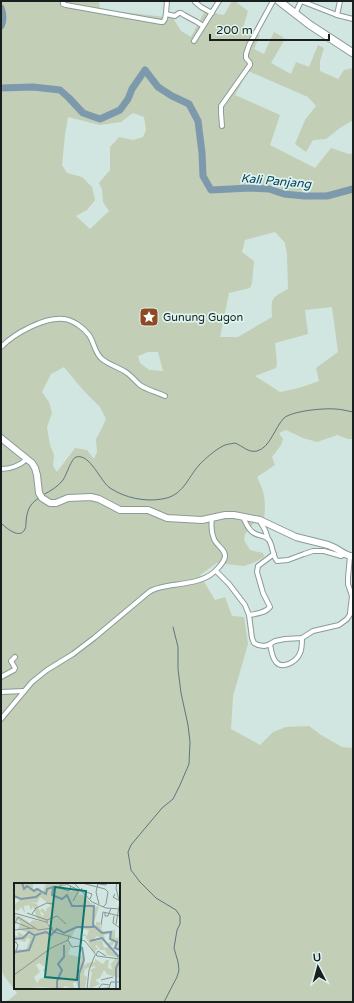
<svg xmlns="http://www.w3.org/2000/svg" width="354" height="1003" font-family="'Varela Round',sans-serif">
  <rect width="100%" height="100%" fill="#d1e6e1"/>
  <!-- green -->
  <path fill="#c2ceb5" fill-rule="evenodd" d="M1,1H99L100,8L114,11L173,18L181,31L191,37L207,7L218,14L224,15L232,1H235L248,11L243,28L260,35L254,49L264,54L274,32L281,36L285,39L271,63L291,74L296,62L309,67L318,45L324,48L320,61V71L338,79L344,70L353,68V120L340,128L326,139L313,140L306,152L295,144L305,120L316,106L308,97L248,71L235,95L280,115L270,145L315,168L331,148L349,154L353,153V439H348L337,435L317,442L303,438L286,430L279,433L283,439L281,445L272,457L275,465L257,477C265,494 266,500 264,520L254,523L245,534L244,540L250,550L263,553L264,557L255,562L244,566L217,563L200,575L215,600L225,597L232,616L244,617L248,644L233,696L231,729L260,745L273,732L286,727L309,726L321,735L342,747L353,748V1002H1L9,1000L17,993L4,976L1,969V91L5,86H1ZM133,113L144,117L146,130L143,137L133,140L119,137L110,147V170L99,183L102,190L103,202L109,211L90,229L76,216L87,210L95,200L92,187L82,177L67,173L62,165L65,135L68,117L100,125L121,122ZM275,232L285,243L287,255L288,289C271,298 271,298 272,317L238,337H220L229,293L250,288L252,283L254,261L242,252L245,240ZM332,307L338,352L316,368L319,381L299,388L280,392L255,376L276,368L277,363L275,343L308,334L305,310ZM148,352H158L163,371L149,370L140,363L138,356ZM64,367L83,390L100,407L106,419L102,428L96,439L97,452L94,459L87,450L75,448L57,472L53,466L54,455L50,445L47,427L52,413L49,402L42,392L51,374ZM15,884H119V988H15Z"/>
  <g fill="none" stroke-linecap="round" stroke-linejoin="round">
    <!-- stream -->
    <g stroke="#5f7582" stroke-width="1">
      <path d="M43,495C50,491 58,487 63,480C67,474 71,459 76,457C90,453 100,481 110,488C125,498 145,502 162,499C183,496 187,479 199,465C206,458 215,450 223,446C226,444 231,444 235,443C243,446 248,453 257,451C270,448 275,427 284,418C292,411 323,408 335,409C341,409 347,411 353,412"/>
      <path d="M1,523C6,528 20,540 25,529C26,527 26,524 26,522C27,511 29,504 39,498"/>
      <path d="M164,1002L177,977L179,970L178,962L174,948L177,930L180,924V916L176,910L156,898L140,882L131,870L128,852L131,845L162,808L173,799L180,785L189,764L190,742L188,725L181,693L178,669V647L173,627"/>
    </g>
    <!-- river -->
    <g stroke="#7d9aad" stroke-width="7">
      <path d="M1,8C3,13 4,21 1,26"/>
      <path d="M1,88L33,87L60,90L69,98L83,113L100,119L120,110L128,99L132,89L145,70L158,87L172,96L189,104L198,121L202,153L203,176L211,190L250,188L269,189L284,194L304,196H327L353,189"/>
    </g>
    <defs>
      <g id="street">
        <path d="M63,1V4L66,5L161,22H163L165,19L166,13L167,1"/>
        <path d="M195,1V2L201,7L212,13"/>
        <path d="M301,1L337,15L353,19"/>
        <path d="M166,14L175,16L179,13H181L184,15L197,22L203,26"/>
        <path d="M295,14L301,1"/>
        <path d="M337,15L340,1"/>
        <path d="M194,41L219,1"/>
        <path d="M222,126L221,113V106L250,65V63L246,58V54L249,45L273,1"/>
        <path d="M1,347C15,333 44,317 64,319C73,320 84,328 89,335C94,342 95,354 102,359C108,364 117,367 124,371C130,374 134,380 140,385C147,390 157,392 165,396"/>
        <path d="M1,469C12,469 19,466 27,459"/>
        <path d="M243,517C246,523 248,530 254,533C258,536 265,535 269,540C273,546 272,555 277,561L288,560L304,554L313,551H324L341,556L345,554"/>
        <path d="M260,520L261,523L265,530L268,539"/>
        <path d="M350,556L348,578V584L352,596L350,613"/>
        <path d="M216,571L229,584L245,605L249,615L252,638L254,643L258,645L264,646L268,645L275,641L285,639L302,638L313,631L339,625L347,619L353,610"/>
        <path d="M249,615C256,614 265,613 270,607L263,593L257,572L258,566L274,554"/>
        <path d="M270,644C271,649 272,658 276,662C283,670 297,661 300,653C302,649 302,643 302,638"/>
        <path d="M1,677L14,670L15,668L11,661L15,657"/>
        <path d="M1,692L24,691"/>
        <path d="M1,719L32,682L47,670L73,654L94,638L149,592C156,587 164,587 173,585C188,583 208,581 218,568C221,565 224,561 225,557C226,550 217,546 214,539C211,532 211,525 212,518"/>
      </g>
      <path id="secondary" d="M1,438L32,463L35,468L37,475L39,493L42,498L50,503H56L68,498L91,497L99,499L120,510H148L167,518L202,520L225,515H234L260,520L296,537L328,545L335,548L345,554L350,556H353"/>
      <path id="primary" d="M279,1L310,25L353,53"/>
    </defs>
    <!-- street casing -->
    <use href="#street" stroke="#899c98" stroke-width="6"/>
    <!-- secondary casing -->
    <use href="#secondary" stroke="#899c98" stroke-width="8"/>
    <!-- primary casing -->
    <use href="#primary" stroke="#899c98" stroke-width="9"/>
    <!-- street -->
    <use href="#street" stroke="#fff" stroke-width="4"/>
    <!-- secondary -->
    <use href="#secondary" stroke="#fff" stroke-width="6"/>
    <!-- primary -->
    <use href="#primary" stroke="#fff" stroke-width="7"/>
  </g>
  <!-- icons -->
  <defs>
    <symbol id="sight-square" viewBox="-11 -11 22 22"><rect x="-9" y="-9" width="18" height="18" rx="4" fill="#8f4923" stroke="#def3ef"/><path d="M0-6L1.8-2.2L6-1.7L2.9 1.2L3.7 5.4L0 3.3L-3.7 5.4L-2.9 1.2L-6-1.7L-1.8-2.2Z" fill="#fff"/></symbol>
  </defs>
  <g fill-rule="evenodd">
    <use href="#sight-square" x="138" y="306" width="22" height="22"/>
  </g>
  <g text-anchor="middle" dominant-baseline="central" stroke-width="3.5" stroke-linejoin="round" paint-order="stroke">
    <!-- poi labels -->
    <g font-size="11" fill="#181f1e" stroke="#def3ef" text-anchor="start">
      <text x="163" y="317">Gunung Gugon</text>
    </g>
    <!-- water labels -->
    <g font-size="12" font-style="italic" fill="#06405c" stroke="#def3ef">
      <text transform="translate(276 181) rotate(5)">Kali Panjang</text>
    </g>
  </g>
  <!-- overview -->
  <g transform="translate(14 883)">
    <rect width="106" height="106" fill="#d1e6e1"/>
    <path d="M0,0H19V6L28,4L25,5L29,9L32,0H45L56,9L61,6L66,10L64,12H69L81,24L85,23L80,40L82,43V39H86V44L89,41L87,46L90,49L101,47V55L106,54V67L97,66L101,63V58L98,63L93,61L98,58L95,50L90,52L91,57L83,53L76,59L88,57L90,65L96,63L97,68L105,73V95L93,91L90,87L86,95L81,97L86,101L75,106L78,90L76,87L82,84L80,83L71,86L70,92L73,94L71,106H65L62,99L59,100L60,106L51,103L47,106L29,104L0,106V66L12,67L16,56L13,55L11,59L2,56L4,60H0V51L4,54V49L11,53L17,51L4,46L7,40L3,36L0,39V30L3,32L2,34L5,33L16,40L19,37L31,39L33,42L36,41L23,35L19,23L17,27L15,22L10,23L11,30L7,24L4,28L0,26V22L6,17L3,14L0,15ZM26,14L37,23L33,25L32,29L28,25L26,28L30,31L28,34L23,21L15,19L23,20ZM62,45L75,47L73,53L71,51L68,53H71L80,70L84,65L81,64L83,62L86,67H91L93,72L103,74L96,82L100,83H97L99,87L94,85L95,77H92L89,81L81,76V79L73,80L71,83L68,72L65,74L54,71L57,64L54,56H59L57,55ZM25,80L31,84L29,87L33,93L26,96L23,100L20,94L26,89L22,82Z" fill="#c2ceb5" fill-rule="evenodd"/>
    <path fill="none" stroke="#7d9aad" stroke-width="2" d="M8,0L10,6L13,3L20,8L23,6L32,11L33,6L39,4L38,12L48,16L53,12L58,23H80L79,42L88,50L97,49L96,56L103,59L101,65L106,67M0,13L7,16L22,14L27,10M0,56L9,55L15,49L20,52M76,58L88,55L105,74M2,69L15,67L21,52L32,49L37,52L43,46L50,50L63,44H80M43,106V98L48,87L44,81L50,74V62M65,106V91L70,77L68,64M102,106V85L106,77"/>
    <path fill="none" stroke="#879693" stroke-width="1" d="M60,0L78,19L92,25L106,26M68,0L91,6L94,9L92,21L89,24M79,0L92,2L93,0M84,0L82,9L85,21M103,0L102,5L105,17M52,1L65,7M52,2H46V5L55,8L57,3M68,5L67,7L78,11L76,16M101,11L99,14L106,18L102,41M59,18L65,7M0,30L32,39L40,49L71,58L83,73L106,76M13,30L33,37V40M91,30V33H94L97,25M18,31L22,25L33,20L39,21M100,33L99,40L106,45M33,37L43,33L52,41M1,39L16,45M0,42L4,34L24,47L39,45M87,42L89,29L106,33M0,47L21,45M54,57L58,64L66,63L68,57M0,58L4,62L0,73M82,72L84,68L92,73M0,92L37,65L54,57L55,52M87,97L99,94M85,105L88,101L96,102M73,106L75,87L81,72M81,106L95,105L97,99H106"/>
    <path fill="#0f766e" fill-opacity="0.15" stroke="#0f766e" stroke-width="2" d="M41,4L72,8L63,97L31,94Z"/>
    <rect width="106" height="106" fill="none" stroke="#181f1e" stroke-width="2"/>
  </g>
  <!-- border -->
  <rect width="354" height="1003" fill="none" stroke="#181f1e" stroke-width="4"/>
  <!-- north arrow -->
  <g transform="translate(318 967) rotate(354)" stroke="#def3ef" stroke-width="3" paint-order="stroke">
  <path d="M0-3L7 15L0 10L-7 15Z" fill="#181f1e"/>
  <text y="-6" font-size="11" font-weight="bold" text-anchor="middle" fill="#181f1e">U</text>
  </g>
  <!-- scale -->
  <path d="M210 34v6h119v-6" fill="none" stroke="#181f1e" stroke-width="2"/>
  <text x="216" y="34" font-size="12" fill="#181f1e" stroke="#def3ef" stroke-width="3" paint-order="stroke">200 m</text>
</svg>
